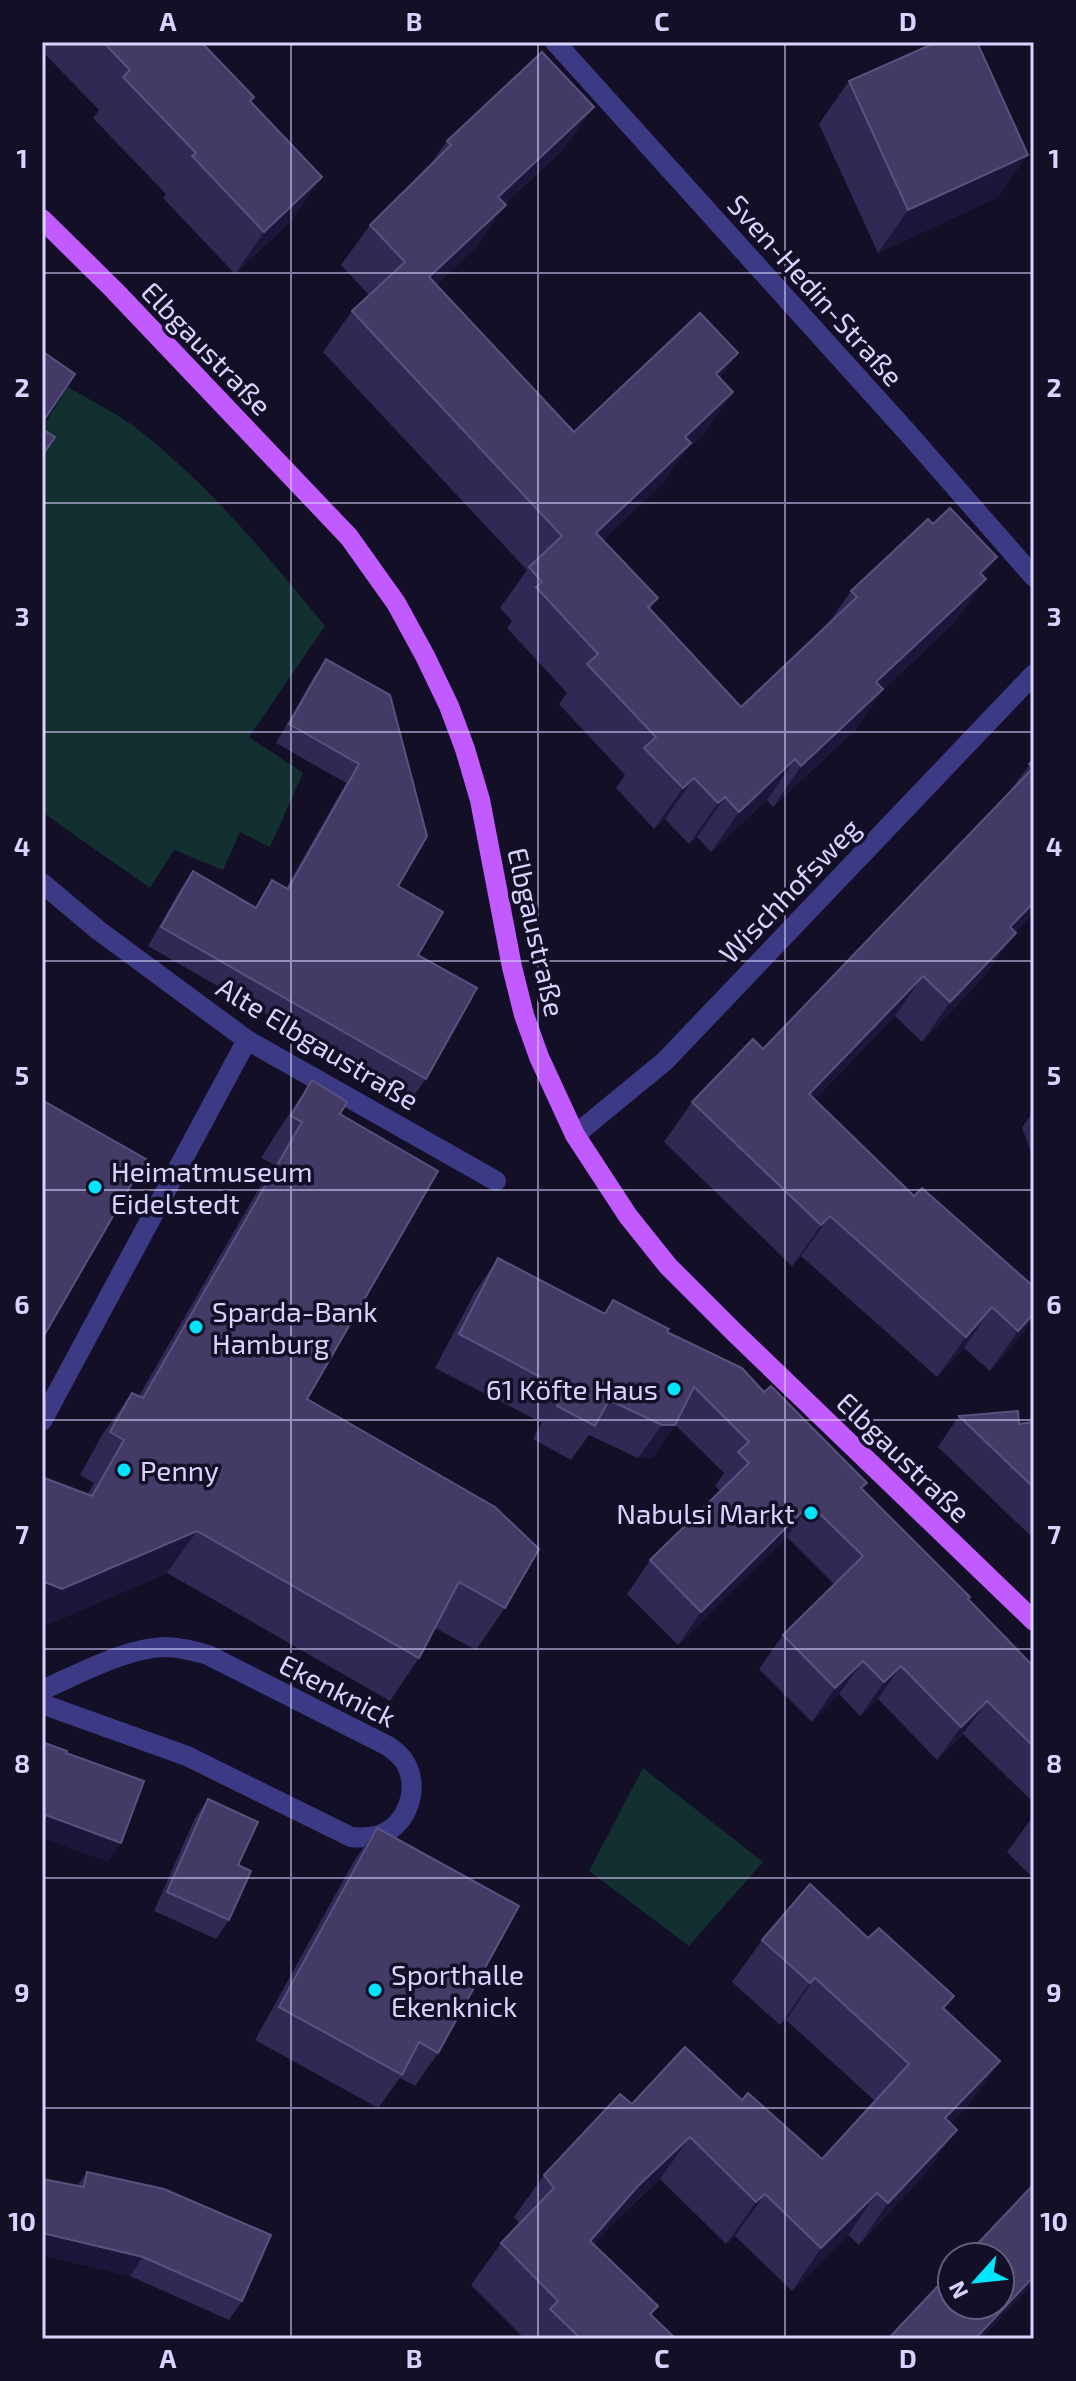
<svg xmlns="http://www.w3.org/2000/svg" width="1076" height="2381" font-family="'Exo 2',sans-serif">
  <rect width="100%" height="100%" fill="#130f26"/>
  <!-- green -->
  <g fill="#12302f">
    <path d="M68,387C89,400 113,411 132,425C207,482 266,554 325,626L249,737L303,773L270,847L240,832L223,870L174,850L150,888L42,812V428Z"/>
    <path d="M643,1768L763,1862L689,1946L589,1871Z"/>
  </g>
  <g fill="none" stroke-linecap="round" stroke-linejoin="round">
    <!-- street -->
    <g stroke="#3d3a85" stroke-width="20">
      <path d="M555,42L907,432L1034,577"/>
      <path d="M42,883L98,930L247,1040L496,1181"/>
      <path d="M575,1135L665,1061L1034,674"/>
      <path d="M42,1421L247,1040"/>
      <path d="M42,1690C79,1674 125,1648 165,1647C180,1647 194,1651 208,1655L388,1746C395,1751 402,1756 406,1764C419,1789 408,1823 382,1834C372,1838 361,1838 351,1837L187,1756L42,1704"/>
    </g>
    <!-- primary -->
    <path stroke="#c25bff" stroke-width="20" d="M42,219L114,290L349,537L396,603L425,656L449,706L465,749L480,800L512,967L524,1015L539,1057L575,1135L628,1216L668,1266L735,1333L1034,1621"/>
  </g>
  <!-- wall -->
  <g fill="#312854">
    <path d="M42,42H201L254,97L251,102L293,219L235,274L163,198L166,194L93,118L99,110L42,51Z"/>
    <path d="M849,81L998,197L878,253L819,124Z"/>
    <path d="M447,141L565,148L505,204L478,245L436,285L574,432L738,353L720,378L705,433L686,450L662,484L603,540L658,598L650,609L741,707L827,625L851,591L983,576L957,620L883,690L855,730L773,807L767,800L711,852L697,837L689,844L665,819L654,829L616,788L625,775L559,704L567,693L507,628L512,621L500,608L527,570L323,352L352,311L369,295L341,265L370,225L428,168Z"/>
    <path d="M326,659L398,886L418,955L426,1079L412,1098L148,946L180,890L193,871L255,907L272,880L286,888L346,783L276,743L313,678Z"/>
    <path d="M1034,759V913L1015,932L987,973L922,1042L895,1016L815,1099L914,1196L1034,1287V1317L1018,1339L990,1371L964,1348L937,1377L801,1256L792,1266L664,1142L692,1102L763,1049L1009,792Z"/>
    <path d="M312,1080L340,1114L307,1399L505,1608L476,1650L435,1628L419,1658L390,1701L167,1573L42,1627V1477L87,1495L94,1483L80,1475L102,1435L132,1393L139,1396L273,1164L261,1158L283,1123Z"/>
    <path d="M1034,1110V1160L1022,1128Z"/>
    <path d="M498,1258L604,1313L613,1300L764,1392L862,1489L1034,1667V1803L963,1734L937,1760L878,1699L860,1716L839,1694L812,1722L759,1669L783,1635L834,1584L787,1537L678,1645L627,1594L650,1560L720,1491L715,1486L724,1473L675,1425L652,1458H638L589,1435L571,1460L533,1439L542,1423L435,1368L475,1292Z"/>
    <path d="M959,1416L1019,1424L1034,1422V1539L938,1447Z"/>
    <path d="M208,1799L238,1865L229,1920L216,1939L154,1911L195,1818Z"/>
    <path d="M1034,1815V1879L1007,1852Z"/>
    <path d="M377,1828L438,2053L415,2086L400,2078L378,2108L255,2040L354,1861Z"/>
    <path d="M762,1940L944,2010L1000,2061L970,2103L951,2123L927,2172L859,2245L848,2235L792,2291L735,2236L726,2244L660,2179L609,2228L594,2245L658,2306L651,2316L676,2339H525L471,2285L501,2243L520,2224L514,2217L544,2175L632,2104L742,2100L822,2159L875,2101L786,2020L780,2025L732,1982Z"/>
    <path d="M87,2172L242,2301L229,2320L130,2276L42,2255V2179L77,2186Z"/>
  </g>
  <!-- shaded-wall -->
  <g fill="#1d163a">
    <path d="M594,107L565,148L470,237L498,197Z"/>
    <path d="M1028,155L998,197L878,253L908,210Z"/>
    <path d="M322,177L293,219L235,274L264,232Z"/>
    <path d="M506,205L478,245L401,318L429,277Z"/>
    <path d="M738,353L709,394L716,374Z"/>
    <path d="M733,392L705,433L686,450L662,484L568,573L596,533L685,437Z"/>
    <path d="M997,557L973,592L986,579L957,620L883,690L855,730L773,807L801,766L876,682L980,573Z"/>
    <path d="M795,759L767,800L711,852L739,812Z"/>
    <path d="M694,778L665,819L654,829L683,788Z"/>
    <path d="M725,797L697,837L689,844L718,803Z"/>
    <path d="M1034,902V913L981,968L1010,927Z"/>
    <path d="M1016,933L987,973L922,1042L950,1002Z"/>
    <path d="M923,976L895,1016L781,1134L809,1094Z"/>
    <path d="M830,1216L801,1256L792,1266L821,1225Z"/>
    <path d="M992,1307L964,1348L937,1377L966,1337Z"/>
    <path d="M1034,1313V1317L1018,1339L990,1371L1018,1331Z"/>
    <path d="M662,1425H675L652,1458H638Z"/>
    <path d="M810,1504L787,1537L678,1645L701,1612Z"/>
    <path d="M197,1531L167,1573L42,1627V1581Z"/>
    <path d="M863,1661L839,1694L812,1722L835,1688Z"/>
    <path d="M901,1666L878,1699L860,1716L884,1682Z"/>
    <path d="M987,1701L963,1734L937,1760L961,1727Z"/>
    <path d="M46,1815L121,1843L108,1862L42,1838V1821Z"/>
    <path d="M815,1978L786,2020L780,2025L810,1983Z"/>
    <path d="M1000,2061L970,2103L915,2160L945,2118Z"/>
    <path d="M957,2130L927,2172L859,2245L888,2203Z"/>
    <path d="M690,2137L660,2179L609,2228L561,2283L590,2241L638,2186Z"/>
    <path d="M877,2193L848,2235L792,2291L821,2248Z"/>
    <path d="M765,2194L735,2236L726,2244L756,2202Z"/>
    <path d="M42,2233L143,2257L130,2276L42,2255Z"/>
    <path d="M1034,2276V2283L981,2339H975Z"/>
  </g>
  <!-- building -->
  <g fill="#433a66" stroke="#5a527e" stroke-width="2">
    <path d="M103,42H201L254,97L250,101L322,177L264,232L192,156L196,153L123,77L130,70Z"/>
    <path d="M937,42H977L1028,155L908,210L849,81Z"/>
    <path d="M542,52L594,107L498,197L506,205L429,277L574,432L700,313L738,353L716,374L733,392L685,437L691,443L596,533L658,598L648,607L741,707L857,597L851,591L928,519L933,524L950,508L997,557L980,573L986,579L876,682L883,689L801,766L795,759L739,812L725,797L718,803L694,778L683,788L644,748L656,737L587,664L598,654L536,587L542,582L529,567L562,536L352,311L405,262L370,225L451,145L447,141Z"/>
    <path d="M42,351L75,374L42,423Z"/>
    <path d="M42,429L55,437L42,456Z"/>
    <path d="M326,659L390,695L427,836L398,886L443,912L418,955L477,988L426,1079L161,927L193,871L256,908L272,880L288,889L359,764L289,724Z"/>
    <path d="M1034,759V902L1010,927L1016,933L950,1002L923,976L809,1094L914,1196L922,1188L1034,1287V1313L1018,1331L992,1307L966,1337L830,1216L821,1225L692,1102L753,1039L763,1049L1033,768L1029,764Z"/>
    <path d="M312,1080L347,1102L340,1114L438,1171L307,1399L495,1507L539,1549L505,1608L459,1582L419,1658L197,1531L62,1589L42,1581V1477L92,1496L124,1440L110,1432L132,1393L143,1398L302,1122L291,1116Z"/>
    <path d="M42,1100L146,1159L42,1339Z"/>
    <path d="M498,1258L605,1314L613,1300L669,1329L667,1332L742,1368L764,1392L771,1386L867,1483L861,1488L970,1597L968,1599L1034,1667V1747L987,1701L961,1727L901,1666L884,1682L863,1661L835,1688L783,1635L863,1556L810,1504L701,1612L650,1560L749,1463L738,1452L749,1442L694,1387L675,1425H662L609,1400L595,1426L557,1406L565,1390L459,1334Z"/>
    <path d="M1018,1411L1019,1424L1034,1422V1488L959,1416Z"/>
    <path d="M42,1742L67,1751L66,1753L144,1781L121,1843L46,1815L42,1826Z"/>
    <path d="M208,1799L258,1822L238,1865L251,1871L229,1920L167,1892Z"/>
    <path d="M377,1828L519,1906L438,2053L419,2042L402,2075L279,2007Z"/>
    <path d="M810,1884L868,1938L879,1928L954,1996L943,2008L1000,2061L945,2118L957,2130L888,2203L877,2193L821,2248L765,2194L756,2202L690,2137L638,2186L590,2241L658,2306L650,2314L676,2339H581L550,2309L558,2301L501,2243L554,2188L544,2175L620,2094L632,2104L685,2047L742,2100L748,2093L822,2159L909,2064L815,1978L810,1983L762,1940Z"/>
    <path d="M87,2172L164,2189L271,2235L242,2301L143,2257L42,2233V2179L84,2187Z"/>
    <path d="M1034,2184V2276L975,2339H888L952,2271V2305H1000V2257H965Z"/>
  </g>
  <!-- grid -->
  <path fill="none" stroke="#d9d4ff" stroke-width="2" stroke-opacity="0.55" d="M291,42V2339M538,42V2339M785,42V2339M42,273H1034M42,503H1034M42,732H1034M42,961H1034M42,1190H1034M42,1420H1034M42,1649H1034M42,1878H1034M42,2108H1034"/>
  <!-- markers -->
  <g fill="#00e5ff" stroke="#130f26" stroke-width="3">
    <circle cx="95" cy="1187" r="8"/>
    <circle cx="196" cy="1327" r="8"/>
    <circle cx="674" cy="1389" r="8"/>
    <circle cx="124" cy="1470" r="8"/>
    <circle cx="811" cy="1513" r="8"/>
    <circle cx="375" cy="1990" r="8"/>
  </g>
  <g text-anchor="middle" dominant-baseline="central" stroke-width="7" stroke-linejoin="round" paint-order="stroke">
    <!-- street labels -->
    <g font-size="28" fill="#d9d4ff" stroke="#130f26">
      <text transform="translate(816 290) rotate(48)">Sven-Hedin-Straße</text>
      <text transform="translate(207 348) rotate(46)">Elbgaustraße</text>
      <text transform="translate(789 890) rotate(-46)">Wischhofsweg</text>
      <text transform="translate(537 932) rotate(77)">Elbgaustraße</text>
      <text transform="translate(318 1043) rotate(31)">Alte Elbgaustraße</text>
      <text transform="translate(904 1457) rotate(44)">Elbgaustraße</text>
      <text transform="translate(338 1690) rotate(27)">Ekenknick</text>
    </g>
    <!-- poi labels -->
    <g font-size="28" fill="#d9d4ff" stroke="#130f26" text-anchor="start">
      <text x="111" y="1171">Heimatmuseum<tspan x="111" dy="32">Eidelstedt</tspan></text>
      <text x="212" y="1311">Sparda-Bank<tspan x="212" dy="32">Hamburg</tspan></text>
      <text x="658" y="1389" text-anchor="end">61 Köfte Haus</text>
      <text x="140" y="1470">Penny</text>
      <text x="795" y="1513" text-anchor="end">Nabulsi Markt</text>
      <text x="391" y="1974">Sporthalle<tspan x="391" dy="32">Ekenknick</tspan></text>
    </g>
  </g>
  <!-- border -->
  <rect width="1076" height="2381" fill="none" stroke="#130f26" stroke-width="88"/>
  <!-- north arrow -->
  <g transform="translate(976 2281) rotate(243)"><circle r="38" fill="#130f26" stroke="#625e7d" stroke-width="2"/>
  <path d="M0-6L14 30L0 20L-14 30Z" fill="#00e5ff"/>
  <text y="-12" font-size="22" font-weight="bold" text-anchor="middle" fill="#d9d4ff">N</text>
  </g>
  <rect x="44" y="44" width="988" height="2293" fill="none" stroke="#d9d4ff" stroke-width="3"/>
  <g font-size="26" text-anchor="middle" font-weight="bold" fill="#d9d4ff">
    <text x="168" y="31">A</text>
    <text x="414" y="31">B</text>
    <text x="662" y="31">C</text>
    <text x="908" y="31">D</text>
    <text x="22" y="168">1</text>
    <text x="1054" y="168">1</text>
    <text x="22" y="397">2</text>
    <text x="1054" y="397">2</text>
    <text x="22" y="626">3</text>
    <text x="1054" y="626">3</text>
    <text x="22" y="856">4</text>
    <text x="1054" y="856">4</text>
    <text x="22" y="1085">5</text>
    <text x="1054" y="1085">5</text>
    <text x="22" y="1314">6</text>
    <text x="1054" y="1314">6</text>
    <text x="22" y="1544">7</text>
    <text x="1054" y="1544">7</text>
    <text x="22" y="1773">8</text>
    <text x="1054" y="1773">8</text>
    <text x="22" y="2002">9</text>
    <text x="1054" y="2002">9</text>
    <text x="22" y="2231">10</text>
    <text x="1054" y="2231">10</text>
    <text x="168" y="2368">A</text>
    <text x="414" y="2368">B</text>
    <text x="662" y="2368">C</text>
    <text x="908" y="2368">D</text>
  </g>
</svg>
